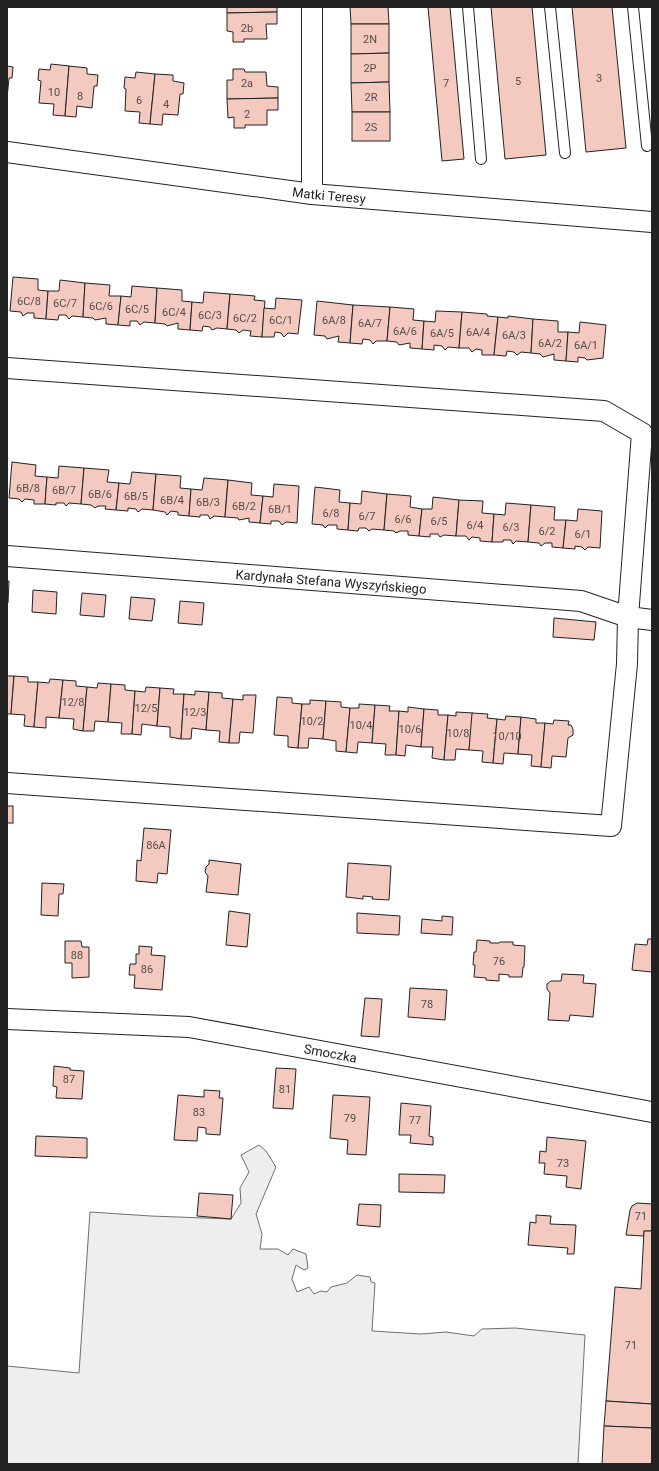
<svg xmlns="http://www.w3.org/2000/svg" width="659" height="1471" font-family="Roboto,sans-serif">
  <rect width="100%" height="100%" fill="#fff"/>
  <!-- green -->
  <path fill="#eee" stroke="#6f6f6f" d="M259,1145L266,1151L276,1167L256,1214L262,1234L260,1249H278L288,1255L293,1249L306,1254L308,1268L304,1270L296,1265L292,1279L297,1292L309,1287L314,1294L321,1291L327,1292L331,1287L347,1283L357,1275L370,1277L371,1282L375,1283L372,1331L421,1334L446,1332L474,1336L482,1329L515,1328L585,1335L578,1464H7V1366L79,1373L90,1212L151,1216L231,1219L241,1203L240,1188L249,1172L241,1155Z"/>
  <!-- building -->
  <g fill="#f3c9c0" stroke="#222">
    <path d="M227,7H277V12L227,13Z"/>
    <path d="M350,7H388L389,24H351Z"/>
    <path d="M428,7H450L464,159L442,161Z"/>
    <path d="M491,7H532L546,155L505,159Z"/>
    <path d="M572,7H612L626,148L586,152Z"/>
    <path d="M277,12V24H266L267,39H244V42H233V32L227,31V13Z"/>
    <path d="M351,24H389V53L351,54Z"/>
    <path d="M389,53V82L351,83V54Z"/>
    <path d="M51,64L69,66L65,116L53,115L54,104L39,103L41,81L38,80L39,69L50,70Z"/>
    <path d="M7,66L13,67L12,78H9L7,98Z"/>
    <path d="M69,66L87,68V74L98,75L97,86H94L92,108L77,106L76,117L65,116Z"/>
    <path d="M233,69H244L245,72H266L267,86L278,87V98L227,99V80H233Z"/>
    <path d="M136,72L155,74L150,124L139,123L140,112L125,111L126,89L124,88L125,77L135,78Z"/>
    <path d="M155,74L173,75V81L184,83L183,94H180L178,115L163,114L162,125L150,124Z"/>
    <path d="M389,82L390,112H352L351,83Z"/>
    <path d="M278,98V110H267V125H245V128H234V117L228,118L227,99Z"/>
    <rect x="352" y="112" width="38" height="29"/>
    <path d="M13,277L38,279V290L48,291L46,319L34,318V313H27L23,316L21,312L10,311Z"/>
    <path d="M60,280L85,283L83,317L72,316L69,319L66,315H59L58,320L46,319L48,291H59Z"/>
    <path d="M85,283L110,285L109,296H121L118,325L106,324V318L95,320L93,318L83,317Z"/>
    <path d="M132,286L157,288L155,323L144,322L140,325L137,321H130V326L118,325L121,296L131,297Z"/>
    <path d="M157,288L182,290V301L192,302L190,330L178,329V323L167,326L165,324L155,323Z"/>
    <path d="M204,292L230,294L227,329L217,328L212,330L210,327L203,326L202,331L190,330L192,302L203,303Z"/>
    <path d="M230,294L255,296L254,300L265,301L262,337L250,336L251,331L243,330L239,333L236,330L227,329Z"/>
    <path d="M276,298L302,300L298,334L288,333L284,337L281,333L275,332L274,337H262L264,308L275,309Z"/>
    <path d="M317,301L353,305L350,343L338,342L339,336L327,339L325,336L314,335Z"/>
    <path d="M353,305L390,307L387,341H376L373,344L370,340L363,339L362,344L350,343Z"/>
    <path d="M390,307L414,309L413,320L424,321L422,349L410,348V343L399,345L397,342L387,341Z"/>
    <path d="M436,311L462,312L459,348L448,347L445,350L442,346L434,345V350L422,349L424,321L435,322Z"/>
    <path d="M462,312L487,314V316L498,317L494,355H482V350L476,349L472,352L469,348H459Z"/>
    <path d="M508,316L533,319L531,353L521,352L517,355L514,352L507,351L506,356L494,355L498,317L508,318Z"/>
    <path d="M533,319L558,321V332H568L566,361L554,360V354L543,357L540,354L531,353Z"/>
    <path d="M580,322L606,325L603,358L587,360L585,358L578,357V362L566,361L568,332L579,333Z"/>
    <path d="M12,462L36,465L35,476L47,477L45,504H34V500L25,499L22,502L19,499L9,498Z"/>
    <path d="M59,466L84,468L81,504L69,503L66,506L64,503H56V505L45,504L47,477L58,478Z"/>
    <path d="M84,468L109,470L107,482L119,483L116,510L105,509L106,506H98L95,508L91,505L81,504Z"/>
    <path d="M132,472L156,474L153,510L142,509L138,512L136,509L128,508V511L116,510L119,483L130,484Z"/>
    <path d="M156,474L181,476L180,488L191,489L189,516L178,515V512L171,511L167,515L165,512L153,510Z"/>
    <path d="M204,478L228,480L225,517L214,516L210,519L208,515H200V517L189,516L191,489L202,490Z"/>
    <path d="M228,480L252,483L251,495L263,496L260,523L249,522V518L239,520L238,518L225,517Z"/>
    <path d="M274,484L299,486L297,523L286,522L282,525L279,521H271V524L260,523L263,496L273,497Z"/>
    <path d="M315,487L340,490L339,502L350,503L348,530L337,529V525H328L325,528L323,525L312,524Z"/>
    <path d="M362,491L387,494L384,530L372,529L369,531L366,528H359L358,531L348,530L350,503L361,504Z"/>
    <path d="M387,494L411,496L410,507L422,509L419,536L408,535V531H400L396,533L394,531L384,530Z"/>
    <path d="M433,497L459,500L456,536L444,535L440,537L438,534H430V537L419,536L422,509H432Z"/>
    <path d="M459,500L483,501L482,513L494,514L492,542L480,541V538L472,537L469,540L466,536H456Z"/>
    <path d="M506,503L531,505L528,542L516,541L513,544L511,540H503V542H492L494,514L505,515Z"/>
    <path d="M531,505L555,507L554,520H566L563,548L552,547V543H545L541,546L539,543L528,542Z"/>
    <path d="M578,509L602,511L600,548L588,547L585,550L582,547L575,546V549L563,548L566,520L577,521Z"/>
    <path d="M7,581H9L8,603H7Z"/>
    <path d="M33,590L57,592L56,614L32,612Z"/>
    <path d="M82,593L106,595L104,617L80,615Z"/>
    <path d="M131,597L155,599L152,621L129,619Z"/>
    <path d="M180,601L204,603L202,625L178,623Z"/>
    <path d="M554,618L596,622L594,640L553,637Z"/>
    <path d="M7,676H14L11,714H7Z"/>
    <path d="M14,676L28,677V682H38L34,727L24,726L25,715L11,714Z"/>
    <path d="M50,679L63,680L59,718L46,717V728L34,727L38,682L49,683Z"/>
    <path d="M63,680L76,681V686L87,687L83,731L73,729L74,719L59,718Z"/>
    <path d="M98,683L111,684L108,722L95,721L94,731H83L87,687L97,688Z"/>
    <path d="M111,684L125,685V690L135,691L132,734H121L122,723L108,722Z"/>
    <path d="M146,687L160,688L157,726L142,724L141,735L132,734L135,691L145,692Z"/>
    <path d="M160,688L174,689L173,694H184L181,739L170,737V727L157,726Z"/>
    <path d="M195,691L209,692L206,730L192,728L191,739H181L184,694L195,695Z"/>
    <path d="M209,692L222,693V698L233,699L229,743L219,742L220,731L206,730Z"/>
    <path d="M243,695H256L253,733L240,732L239,743H229L233,699L243,700Z"/>
    <path d="M277,697L292,698V703L302,704L298,748L288,747V736L274,735Z"/>
    <path d="M310,700L326,701L323,739L309,738L308,748H298L302,704H310Z"/>
    <path d="M326,701L341,702V707L350,708L346,752L336,751V741L323,739Z"/>
    <path d="M359,704L375,705L372,743L358,742L357,753L346,752L350,708H359Z"/>
    <path d="M375,705L390,706L389,711H399L396,755H385L386,744L372,743Z"/>
    <path d="M408,707L424,709L421,747L406,745L405,756L396,755L399,711L408,712Z"/>
    <path d="M424,709L438,710V715H448L444,760L432,758L433,747H421Z"/>
    <path d="M456,712L473,713L469,750L456,749L455,760H444L448,715L456,716Z"/>
    <path d="M472,713L488,714L487,718L497,719L493,763L482,762L483,751L469,750Z"/>
    <path d="M506,716L521,717L518,754L504,753L503,764L493,763L497,719L505,720Z"/>
    <path d="M521,717L536,719V723H545L541,767L531,766L532,755L518,754Z"/>
    <path d="M554,720L569,721L568,725H571L573,729V735L568,738L566,757L552,756L551,768L541,767L545,723L553,724Z"/>
    <rect x="7" y="806" width="6" height="17"/>
    <path d="M144,828L171,830L167,874L158,873L157,883L136,881L137,860L141,861Z"/>
    <path d="M209,860L241,864L238,895L206,892L208,876L205,872L206,867L209,864Z"/>
    <path d="M348,863L391,866L389,900L372,899L373,897L363,896V899L346,897Z"/>
    <path d="M42,883L64,884L63,894H59L58,916L41,915Z"/>
    <path d="M229,911L250,914L247,947L226,945Z"/>
    <path d="M357,913L400,916L399,935L357,933Z"/>
    <path d="M442,916L453,917L452,935L421,933L422,919L442,921Z"/>
    <path d="M648,939H652V972L632,970L635,944L647,945Z"/>
    <path d="M477,940L490,941V943H499L500,942H513V945L525,946L524,967H523L522,977H509V975L499,974V981L486,980V978L474,977L475,965H473L474,952H476Z"/>
    <path d="M65,941H81L82,947H89V977L72,978V963H65Z"/>
    <path d="M139,946L152,947L151,955L165,956L162,990L134,988L135,975H129L130,964H136V954H139Z"/>
    <path d="M562,974L584,975L583,983L596,984L593,1017L570,1015L569,1021L548,1020L550,993L547,989V984L551,981H561Z"/>
    <path d="M410,988L447,990L445,1020L408,1017Z"/>
    <path d="M365,998L382,999L379,1037L361,1036Z"/>
    <path d="M54,1066L70,1068V1070L84,1071L82,1099L56,1098L57,1087L53,1086Z"/>
    <path d="M276,1068L296,1069L293,1109L273,1108Z"/>
    <path d="M204,1090L220,1091L219,1098H223L220,1135L206,1134V1128L198,1127L197,1141L174,1140L178,1095L204,1097Z"/>
    <path d="M333,1095L370,1097L366,1155L347,1154L348,1140L330,1138Z"/>
    <path d="M401,1103L431,1106L429,1136L433,1137V1145L410,1143L411,1135H399Z"/>
    <path d="M36,1136L87,1138V1158L35,1156Z"/>
    <path d="M547,1137L586,1141L581,1189L566,1187L567,1176L544,1174L545,1163H539L540,1151L546,1152Z"/>
    <path d="M399,1174L445,1175L444,1193L399,1192Z"/>
    <path d="M199,1193L233,1195L231,1219L197,1216Z"/>
    <path d="M637,1203L652,1204V1231H644V1236L626,1235L630,1210L632,1206Z"/>
    <path d="M359,1204L381,1205L380,1227L357,1225Z"/>
    <path d="M536,1215L551,1216L550,1224L576,1225L574,1254H567L568,1248L528,1245L530,1222L536,1223Z"/>
    <path d="M644,1231H652V1404L606,1401L615,1287L641,1289Z"/>
    <path d="M606,1401L652,1404V1428L604,1426Z"/>
    <path d="M604,1426L652,1428V1464H602Z"/>
  </g>
  <g fill="none" stroke-linecap="round" stroke-linejoin="round">
    <defs>
      <g id="service">
        <path d="M468,7L481,159"/>
        <path d="M550,7L565,153"/>
        <path d="M633,7L647,146"/>
      </g>
      <g id="minor">
        <path d="M312,7V194"/>
        <path id="s1" d="M7,152L312,194L652,222"/>
        <path d="M7,368L604,411L642,433L628,617L627,664L611,826L7,783"/>
        <path id="s2" d="M7,556L581,601L628,617L652,620"/>
        <path id="s3" d="M7,1019L189,1027L652,1112"/>
      </g>
    </defs>
    <!-- service casing -->
    <use href="#service" stroke="#222" stroke-width="12"/>
    <!-- minor casing -->
    <use href="#minor" stroke="#222" stroke-width="22"/>
    <!-- service -->
    <use href="#service" stroke="#fff" stroke-width="10"/>
    <!-- minor -->
    <use href="#minor" stroke="#fff" stroke-width="20"/>
  </g>
  <g text-anchor="middle" dominant-baseline="central" stroke-width="3" stroke-linejoin="round" paint-order="stroke">
    <!-- number labels -->
    <g font-size="11" fill="#564c4a">
      <text x="247" y="28">2b</text>
      <text x="370" y="39">2N</text>
      <text x="370" y="68">2P</text>
      <text x="599" y="78">3</text>
      <text x="518" y="81">5</text>
      <text x="247" y="83">2a</text>
      <text x="446" y="83">7</text>
      <text x="54" y="92">10</text>
      <text x="80" y="96">8</text>
      <text x="371" y="97">2R</text>
      <text x="139" y="100">6</text>
      <text x="166" y="104">4</text>
      <text x="247" y="114">2</text>
      <text x="371" y="127">2S</text>
      <text x="29" y="301">6C/8</text>
      <text x="65" y="303">6C/7</text>
      <text x="101" y="306">6C/6</text>
      <text x="137" y="309">6C/5</text>
      <text x="174" y="312">6C/4</text>
      <text x="210" y="315">6C/3</text>
      <text x="245" y="318">6C/2</text>
      <text x="281" y="320">6C/1</text>
      <text x="334" y="320">6A/8</text>
      <text x="370" y="323">6A/7</text>
      <text x="405" y="331">6A/6</text>
      <text x="478" y="332">6A/4</text>
      <text x="442" y="333">6A/5</text>
      <text x="514" y="335">6A/3</text>
      <text x="550" y="343">6A/2</text>
      <text x="586" y="345">6A/1</text>
      <text x="28" y="488">6B/8</text>
      <text x="64" y="490">6B/7</text>
      <text x="100" y="494">6B/6</text>
      <text x="136" y="496">6B/5</text>
      <text x="172" y="500">6B/4</text>
      <text x="208" y="502">6B/3</text>
      <text x="244" y="506">6B/2</text>
      <text x="280" y="509">6B/1</text>
      <text x="331" y="513">6/8</text>
      <text x="367" y="516">6/7</text>
      <text x="403" y="519">6/6</text>
      <text x="439" y="521">6/5</text>
      <text x="475" y="525">6/4</text>
      <text x="511" y="527">6/3</text>
      <text x="547" y="531">6/2</text>
      <text x="583" y="534">6/1</text>
      <text x="73" y="702">12/8</text>
      <text x="146" y="708">12/5</text>
      <text x="195" y="712">12/3</text>
      <text x="312" y="721">10/2</text>
      <text x="361" y="725">10/4</text>
      <text x="410" y="729">10/6</text>
      <text x="458" y="733">10/8</text>
      <text x="507" y="736">10/10</text>
      <text x="156" y="845">86A</text>
      <text x="77" y="955">88</text>
      <text x="499" y="961">76</text>
      <text x="147" y="969">86</text>
      <text x="427" y="1004">78</text>
      <text x="69" y="1079">87</text>
      <text x="285" y="1089">81</text>
      <text x="199" y="1112">83</text>
      <text x="350" y="1118">79</text>
      <text x="415" y="1120">77</text>
      <text x="563" y="1163">73</text>
      <text x="641" y="1216">71</text>
      <text x="631" y="1345">71</text>
    </g>
    <!-- street labels -->
    <g font-size="13" fill="#222" stroke="#fff">
      <text stroke="none"><textPath href="#s1" startOffset="325">Matki Teresy</textPath></text>
      <text stroke="none"><textPath href="#s2" startOffset="325">Kardynała Stefana Wyszyńskiego</textPath></text>
      <text stroke="none"><textPath href="#s3" startOffset="326">Smoczka</textPath></text>
    </g>
  </g>
  <!-- border -->
  <rect width="659" height="1471" fill="none" stroke="#222222" stroke-width="16"/>
</svg>
